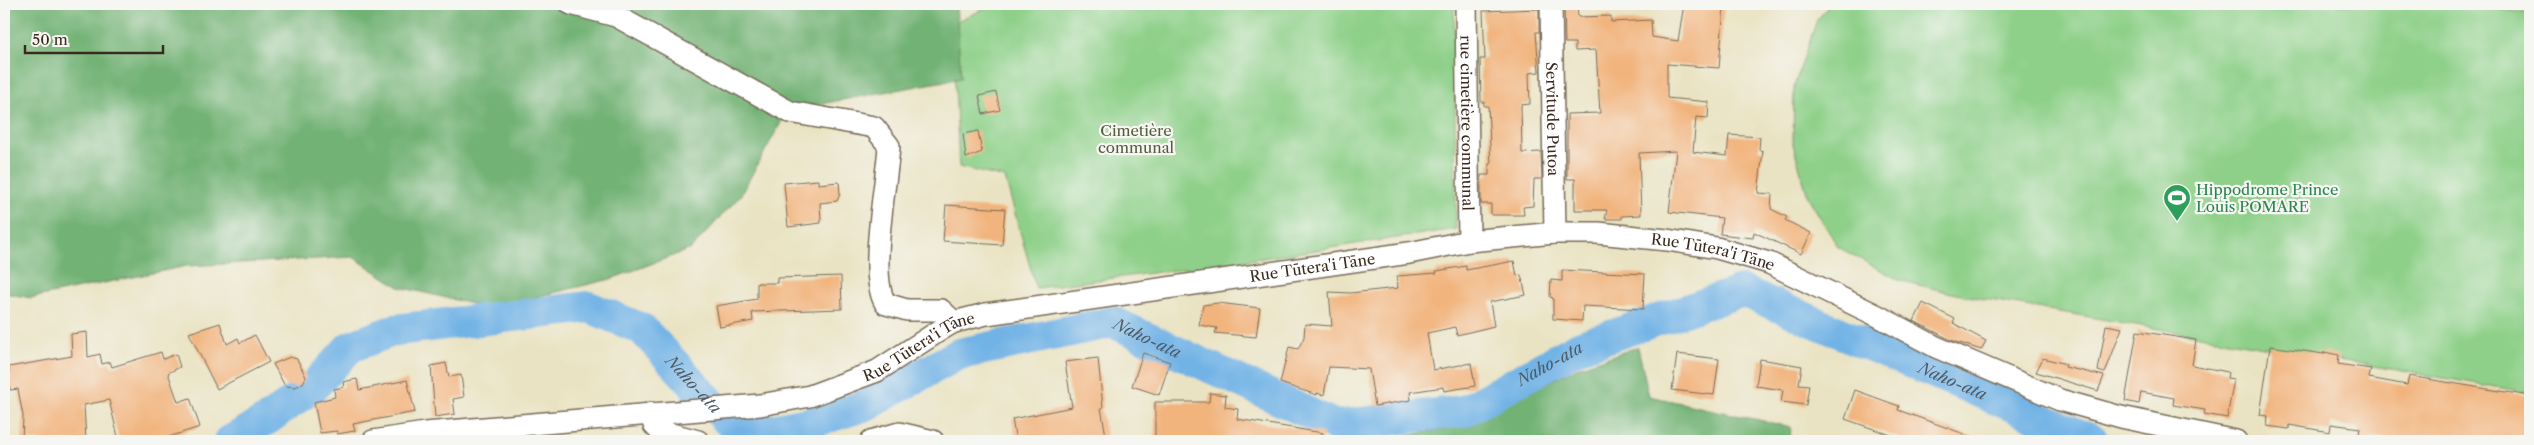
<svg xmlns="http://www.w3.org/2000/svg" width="2534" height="445" font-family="'Libre Caslon Text',serif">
  <rect width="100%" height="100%" fill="#f6f6f2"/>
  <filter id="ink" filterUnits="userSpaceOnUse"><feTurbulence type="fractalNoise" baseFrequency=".02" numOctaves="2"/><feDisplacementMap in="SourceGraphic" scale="10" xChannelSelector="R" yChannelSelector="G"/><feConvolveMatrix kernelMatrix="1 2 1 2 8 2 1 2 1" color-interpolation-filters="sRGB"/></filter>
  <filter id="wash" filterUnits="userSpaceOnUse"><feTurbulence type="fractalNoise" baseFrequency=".0096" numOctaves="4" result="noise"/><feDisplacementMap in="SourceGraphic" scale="20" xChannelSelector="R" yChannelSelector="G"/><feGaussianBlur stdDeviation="1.12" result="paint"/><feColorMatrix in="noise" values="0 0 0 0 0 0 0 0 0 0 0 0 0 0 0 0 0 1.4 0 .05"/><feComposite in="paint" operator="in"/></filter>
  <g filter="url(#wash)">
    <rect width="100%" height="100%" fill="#eae3c3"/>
    <!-- green -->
    <g fill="#8ed089" stroke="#647d54">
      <path d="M996,4H1454L1456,229L1229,263L1036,288L1005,178L959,167L952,23Z"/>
      <path d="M1830,4H2475L2530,14V393L1956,294L1899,280L1838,247L1808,197L1793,144L1794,86L1817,20Z"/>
    </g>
    <!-- forest -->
    <g fill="#72b275" stroke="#566e4a">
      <path d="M4,4H956L961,78L788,110L740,196L691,249L611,279L490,308L399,287L353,257L187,266L31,298L4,293Z"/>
      <path d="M1638,347L1649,396L1791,427L1790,441H1381L1459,426L1581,366Z"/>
    </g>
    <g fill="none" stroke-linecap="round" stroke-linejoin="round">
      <!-- river -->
      <path stroke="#72b3e6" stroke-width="32" id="s1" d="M230,441L268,419L312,388L350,347L395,330L589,307L642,329L728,421L745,429L767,431L813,422L866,405L959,354L1113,322L1336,426L1464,411L1579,347L1742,291L2094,441"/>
    </g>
    <g id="blocks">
      <!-- building -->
      <g fill="#f2b47d">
        <path d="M1577,4L1578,17L1611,16V22L1651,20L1652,37L1678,41L1684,4L1724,5L1719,68L1667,64V98L1709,102L1708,118L1696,117L1693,152L1727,156L1729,135L1760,137L1759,150L1763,151L1758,193L1772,194L1771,209L1787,217L1785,220L1811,233L1801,254L1754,232L1753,238L1720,234L1722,218L1669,212L1676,151L1639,153L1641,215L1622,216V219H1605L1607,210H1575V179H1567V114L1600,113L1596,50L1575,51V43H1565L1564,5Z"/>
        <path d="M1539,9V32H1536L1539,72L1529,73L1530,104L1521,105L1522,153L1541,152L1542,179H1534L1533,206L1523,207L1524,215H1491V204H1481V175H1489V164H1491L1488,106H1484V102H1481L1480,59H1485L1483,11Z"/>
        <path d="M996,92L1000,110L983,114L979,96Z"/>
        <path d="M978,131L982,152L966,158L963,134Z"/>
        <path d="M818,180V184L839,182L840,194L837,201L820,203L821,223L788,227L784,183Z"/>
        <path d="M946,205L1005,209L1002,245L943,241Z"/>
        <path d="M1514,261L1517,276L1521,275L1526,295L1490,302L1494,326L1457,335L1455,327L1427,333L1433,370L1471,363L1475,386L1444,391L1443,387L1410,392L1411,400L1375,406L1369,369L1329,367L1324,395L1317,393V395L1280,383L1289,347L1298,349L1304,337L1305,324L1332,326L1329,292L1350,293L1398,288L1397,276L1437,273L1436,271L1466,266V270Z"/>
        <path d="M1562,270L1645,274L1643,309L1583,306L1582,321L1553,319V298L1550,297L1551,280L1562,281Z"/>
        <path d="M841,276L842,309L752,312L753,321L720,327L716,306L757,299V283H777V278Z"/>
        <path d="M1218,303L1260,308L1256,337L1215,333L1217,328L1199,325L1203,305Z"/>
        <path d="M1923,303L1955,319L1953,323L1986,341L1981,350L1951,340L1914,321Z"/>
        <path d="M220,323L227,344L238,338L240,343L255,335L269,362L217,389L189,333Z"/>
        <path d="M2106,325L2122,328L2105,373L2098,371Z"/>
        <path d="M2137,331L2196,340L2192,365L2228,372L2227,378L2234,379L2227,418L2204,414L2205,410L2173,405L2174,398L2141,392L2139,404L2125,401Z"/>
        <path d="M87,332L88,357L100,354L102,364L110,362L112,367L161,352L163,359L176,354L180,367L168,373L178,402L190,398L200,427L156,441H119L109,400L84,405L86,441H22L23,416L18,389L10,390L9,367L72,356L71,334Z"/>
        <path d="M2270,346L2324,354V352L2339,355L2338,364L2371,369L2369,378L2407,385L2409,376L2530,396V441H2401L2373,437L2372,441H2358L2360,428L2331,424L2330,432L2289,425V429L2267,426L2268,416L2260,415Z"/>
        <path d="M1143,353L1170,362L1159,395L1132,386Z"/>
        <path d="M1677,354L1719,359L1714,395L1672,390Z"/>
        <path d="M290,357L297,359L306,377L303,383L296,387L285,386L273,364Z"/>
        <path d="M1098,358L1103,408H1101L1107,441H1016L1012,419L1072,407L1065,362Z"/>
        <path d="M2043,358L2066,364L2065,367L2104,376L2098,391L2036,372Z"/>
        <path d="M1760,359L1802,366L1799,384L1809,385L1806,405L1781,402L1783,390L1756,386Z"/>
        <path d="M446,363L449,377L461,375L464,397L453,399L455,414L435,417L431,366Z"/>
        <path d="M357,379L359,390L407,380L415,412L353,424L355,431L337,434V431L320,433L314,402L335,397L334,389L344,387L343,382Z"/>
        <path d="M1855,390L1899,406L1898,410L1978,439V441H1908L1845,419Z"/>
        <path d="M1210,393L1226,395L1225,407L1238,409L1237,419L1323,433L1322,441H1155V402H1209Z"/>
      </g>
    </g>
  </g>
  <g filter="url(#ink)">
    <use href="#blocks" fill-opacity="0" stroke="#786b58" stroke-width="1"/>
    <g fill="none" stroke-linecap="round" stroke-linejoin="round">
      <defs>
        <g id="minor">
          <path d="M571,4L616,16L790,112L874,127L889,146C887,183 867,277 886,304L907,310H941L954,322"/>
          <path id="s2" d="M1466,4L1469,241"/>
          <path id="s3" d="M1551,4L1555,233"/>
          <path d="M651,413L654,425L660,431L698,441"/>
          <path id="s4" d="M373,441L425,433L760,405L810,396L877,371L942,329L954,322L986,314L1409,253L1469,241L1555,233H1598L1667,240L1717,248L1769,263L1878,316L1936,347L2060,400L2121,417L2236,441"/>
          <path d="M871,441L899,433L933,441"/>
        </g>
      </defs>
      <!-- minor casing -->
      <use href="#minor" stroke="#786b58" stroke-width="24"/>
      <!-- minor -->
      <use href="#minor" stroke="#fff" stroke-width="21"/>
    </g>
  </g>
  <!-- icons -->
  <defs>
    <symbol id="stadium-pin" viewBox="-11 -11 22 30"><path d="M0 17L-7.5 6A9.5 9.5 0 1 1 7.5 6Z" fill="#2e9e5b" stroke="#f6f6f2"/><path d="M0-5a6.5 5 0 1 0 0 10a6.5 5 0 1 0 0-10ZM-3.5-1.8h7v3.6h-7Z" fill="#fff"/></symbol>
  </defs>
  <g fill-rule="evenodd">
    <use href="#stadium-pin" x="2161" y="182" width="32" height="43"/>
  </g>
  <g text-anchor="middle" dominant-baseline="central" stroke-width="4.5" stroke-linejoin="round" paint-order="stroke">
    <!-- street labels -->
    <g font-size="15" fill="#3b2a1e" stroke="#f6f6f2">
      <text stroke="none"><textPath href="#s3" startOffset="115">Servitude Putoa</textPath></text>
      <text stroke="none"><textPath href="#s2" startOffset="119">rue cimetière communal</textPath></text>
      <text stroke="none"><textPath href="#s4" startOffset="1370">Rue Tūtera'i Tāne</textPath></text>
      <text stroke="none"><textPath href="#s4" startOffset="965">Rue Tūtera'i Tāne</textPath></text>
      <text stroke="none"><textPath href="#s4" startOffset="560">Rue Tūtera'i Tāne</textPath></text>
    </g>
    <!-- park labels -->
    <g font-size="15" fill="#545c3e" stroke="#f6f6f2">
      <text x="1136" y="130">Cimetière<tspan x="1136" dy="17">communal</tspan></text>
    </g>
    <!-- leisure labels -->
    <g font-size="15" fill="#27864d" stroke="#f6f6f2" text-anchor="start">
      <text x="2196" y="189">Hippodrome Prince<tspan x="2196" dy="17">Louis POMARE</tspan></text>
    </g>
    <!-- water labels -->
    <g font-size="16" font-style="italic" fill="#4e5a64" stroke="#f6f6f2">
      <text stroke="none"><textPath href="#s1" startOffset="1025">Naho-ata</textPath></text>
      <text stroke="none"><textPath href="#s1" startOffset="1460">Naho-ata</textPath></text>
      <text stroke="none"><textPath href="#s1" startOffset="1895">Naho-ata</textPath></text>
      <text stroke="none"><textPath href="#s1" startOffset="530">Naho-ata</textPath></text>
    </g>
  </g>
  <!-- margin -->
  <rect width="2534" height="445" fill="none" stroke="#f6f6f2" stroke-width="20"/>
  <!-- scale -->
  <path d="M25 45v8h138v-8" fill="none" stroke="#3b2a1e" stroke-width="2.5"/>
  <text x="32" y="45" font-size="15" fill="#3b2a1e" stroke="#f6f6f2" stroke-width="4" paint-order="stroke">50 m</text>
</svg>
